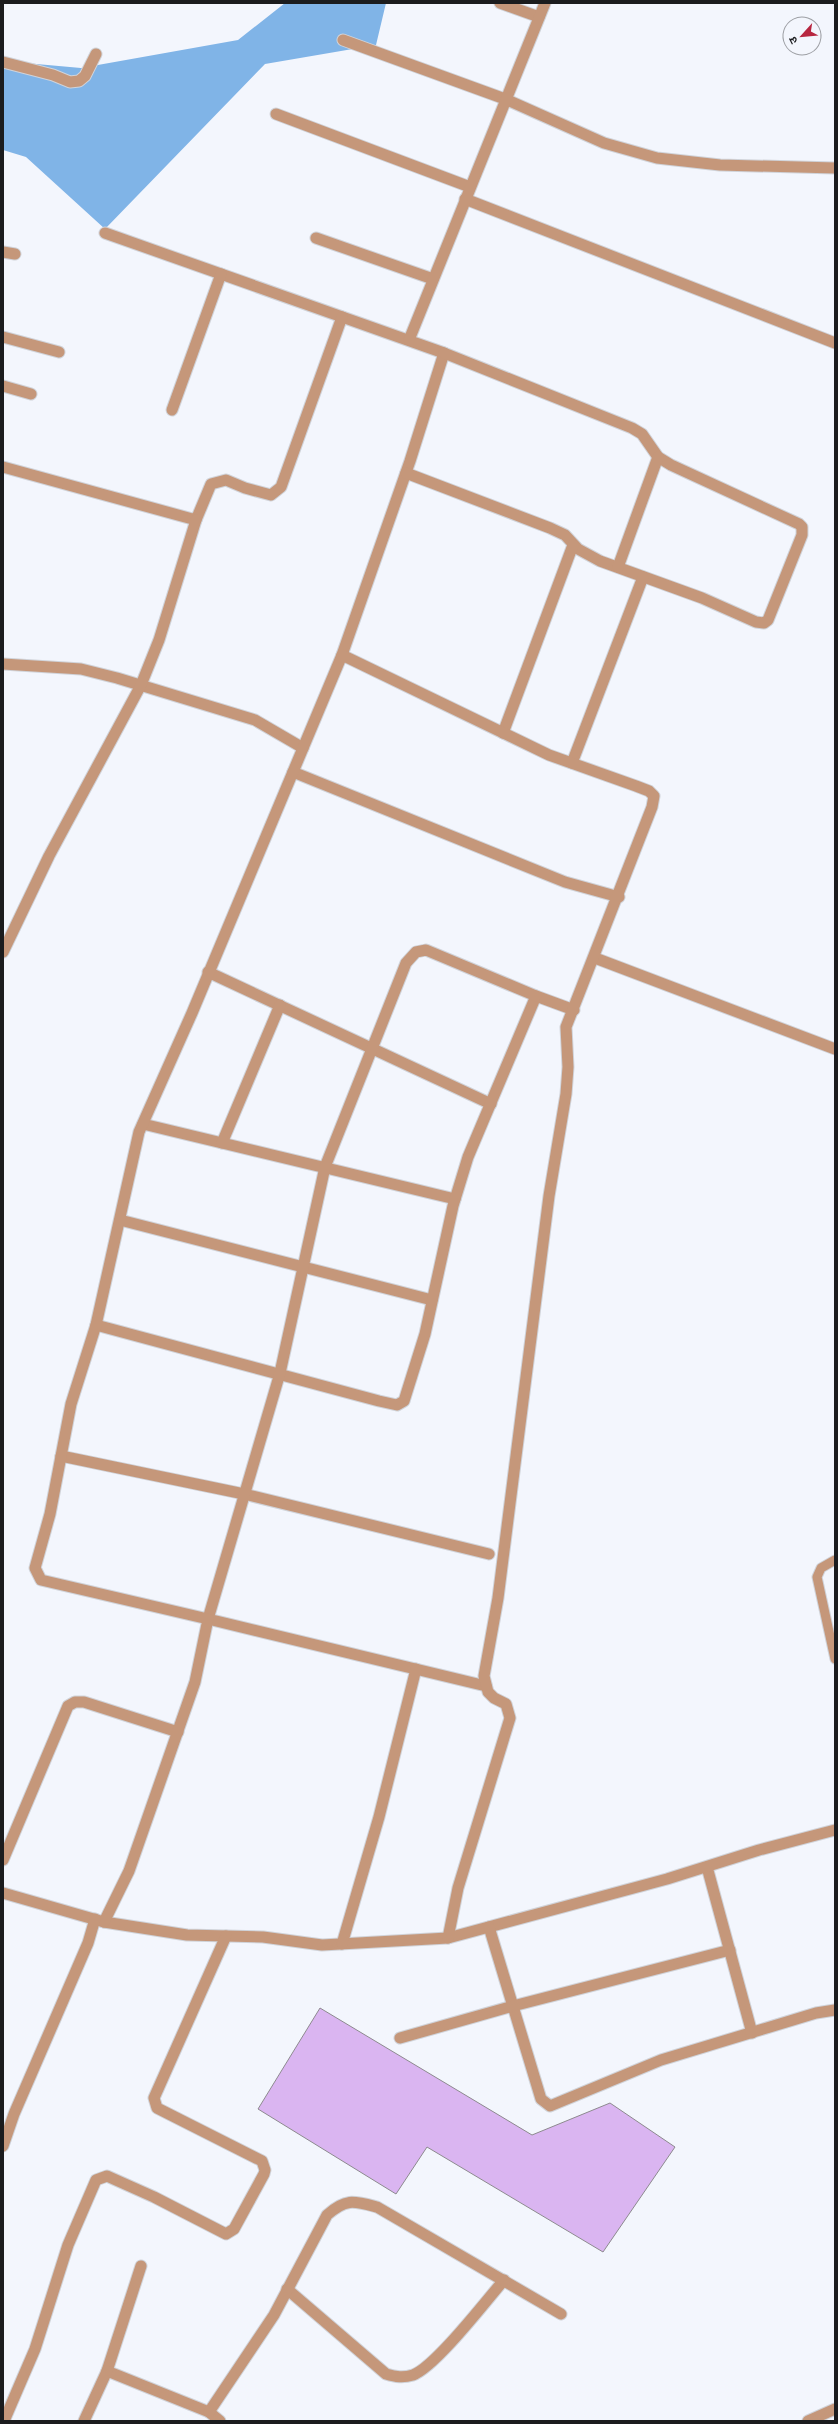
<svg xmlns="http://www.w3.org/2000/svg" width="838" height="2424" font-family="Cabin,'Noto Sans Devanagari',sans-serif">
  <rect width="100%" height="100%" fill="#f3f6fd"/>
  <!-- water -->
  <path fill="#80b4e7" d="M285,3H386L376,45L265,64L105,229L26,157L3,150V61L81,68L238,40Z"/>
  <!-- building -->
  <path fill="#dab5f1" stroke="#8d8a8f" d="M320,2008L532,2135L610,2103L675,2147L603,2252L427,2147L396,2194L258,2109Z"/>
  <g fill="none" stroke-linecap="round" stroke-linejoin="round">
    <defs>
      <path id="service" d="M835,1560L821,1568L817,1577L835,1659"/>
      <g id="minor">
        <path d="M500,3L539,17"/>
        <path d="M343,40L505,99L604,143L657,158L720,165L835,168"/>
        <path d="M3,62L53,75L70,82L79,81L85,76L96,54"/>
        <path d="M276,114L470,187"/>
        <path d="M465,199L835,343"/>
        <path d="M105,233L444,353L410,461L342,655"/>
        <path d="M316,238L433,279"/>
        <path d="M3,252L15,254"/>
        <path d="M3,337L59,352"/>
        <path d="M409,340L545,3"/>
        <path d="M3,386L31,394"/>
        <path d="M172,410L221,274"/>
        <path d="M3,467L196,520L211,484L226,480L245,488L271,495L281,487L342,317"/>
        <path d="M406,473L550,528L565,535L578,549L600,561L702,598L756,622L764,623L768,620L802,535V527L799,524L671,465L658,457L642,434L632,428L444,353"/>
        <path d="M618,567L658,457"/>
        <path d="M3,664L81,669L117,678L255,720L303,748"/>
        <path d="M503,733L573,545"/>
        <path d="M572,763L643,577"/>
        <path d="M293,772L565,882L619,897"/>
        <path d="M3,952L49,856L141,685L159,640L196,520"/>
        <path d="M595,958L835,1049"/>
        <path d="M208,972L491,1104"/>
        <path d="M143,1124L455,1199"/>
        <path d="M222,1143L280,1005"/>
        <path d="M120,1220L432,1300"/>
        <path d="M96,1325L379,1401L397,1405L404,1401L425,1334L453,1206L468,1157L536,996L574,1010"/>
        <path d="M61,1456L244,1494L489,1554"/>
        <path d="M486,1686L208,1619L280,1373L325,1167L406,963L416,952L426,950L536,996"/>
        <path d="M3,1860L68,1706L75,1702H84L178,1732"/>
        <path d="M707,1867L752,2033"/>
        <path d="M3,1893L104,1922L187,1935L263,1937L322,1945L448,1938L667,1879L759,1850L835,1830"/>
        <path d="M104,1922L129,1871L195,1682L208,1619L41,1580L35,1568L50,1514L71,1404L96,1325L139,1132L192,1013L342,655L549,755L636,786L649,791L654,796L652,807L566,1027L568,1067L566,1094L549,1196L498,1598L484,1676L488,1692L494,1698L506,1704L510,1718L458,1888L448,1938"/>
        <path d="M489,1927L541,2099L550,2106L661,2060L816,2013L835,2010"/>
        <path d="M342,1944L379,1817L416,1669"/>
        <path d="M400,2038L513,2006L730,1950"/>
        <path d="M3,2146L14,2114L88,1943L95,1919"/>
        <path d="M141,2266L107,2371L209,2412L220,2421"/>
        <path d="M287,2289L386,2374C396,2377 403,2378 413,2375C435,2367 486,2301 504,2280"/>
        <path d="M209,2412L274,2315L327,2215C346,2198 354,2201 377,2207L561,2314"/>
        <path d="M4,2421L35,2349L68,2245L96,2180L107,2176L154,2197L226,2234L234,2229L264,2174L265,2170L262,2161L157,2108L154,2098L226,1936"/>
        <path d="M84,2421L107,2371"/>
      </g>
      <path id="tertiary" d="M808,2421L835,2409"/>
    </defs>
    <!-- service casing -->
    <use href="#service" stroke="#d0d3d9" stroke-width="11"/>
    <!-- minor casing -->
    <use href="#minor" stroke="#d0d3d9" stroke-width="13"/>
    <!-- tertiary casing -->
    <use href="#tertiary" stroke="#d0d3d9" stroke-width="13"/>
    <!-- service -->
    <use href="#service" stroke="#c5977a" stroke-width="9"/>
    <!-- minor -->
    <use href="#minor" stroke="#c5977a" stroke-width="11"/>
    <!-- tertiary -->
    <use href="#tertiary" stroke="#c5977a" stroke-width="11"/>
  </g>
  <!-- border -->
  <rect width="838" height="2424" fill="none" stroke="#1b1c1e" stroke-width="8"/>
  <!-- north arrow -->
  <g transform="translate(802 36) rotate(243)"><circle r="19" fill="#f3f6fd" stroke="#9d9fa4"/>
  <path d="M0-3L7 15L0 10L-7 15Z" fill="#b72640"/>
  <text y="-6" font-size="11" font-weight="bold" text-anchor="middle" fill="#1b1c1e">उ</text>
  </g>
</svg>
